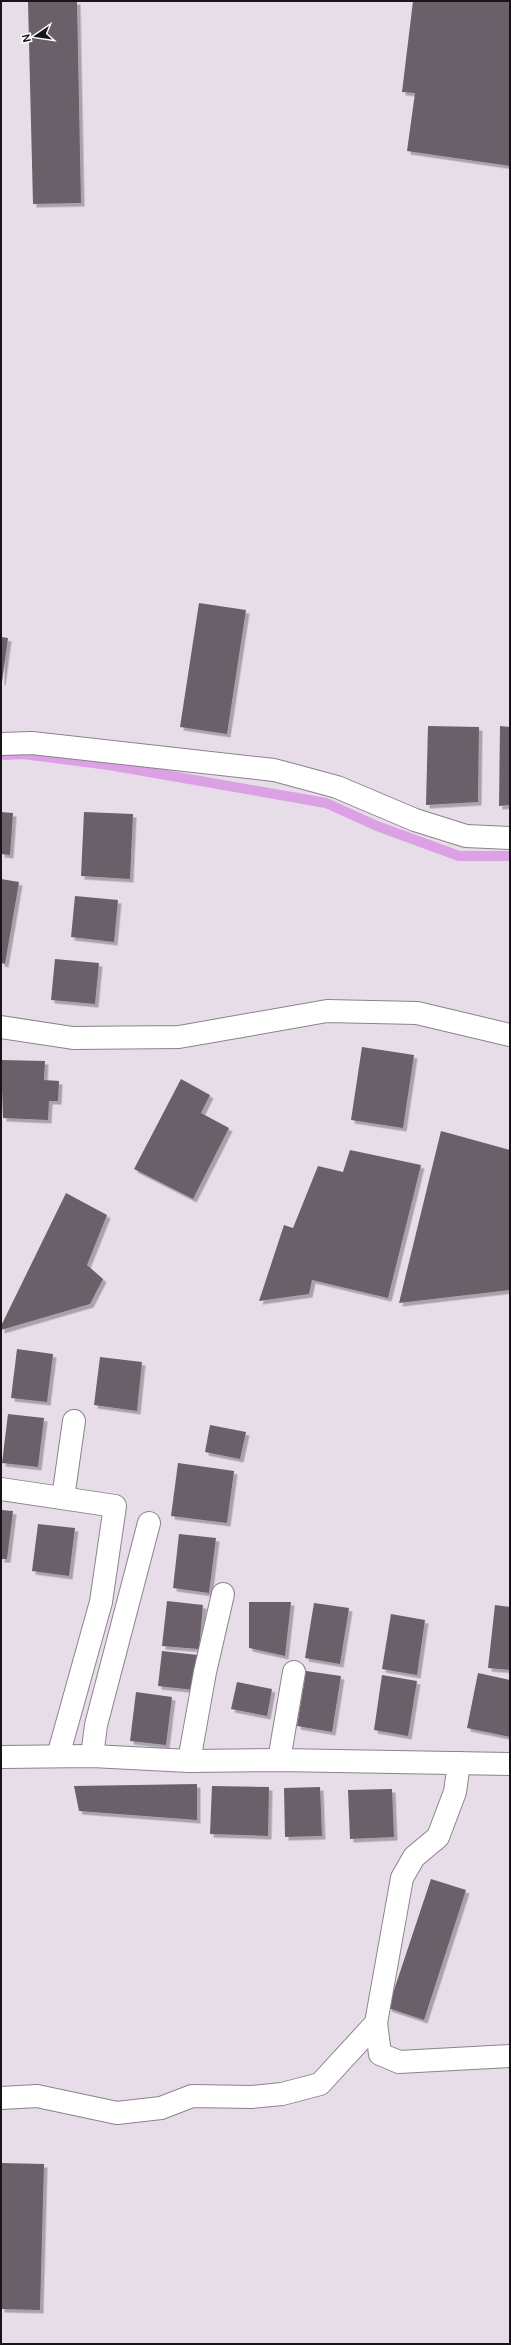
<svg xmlns="http://www.w3.org/2000/svg" width="511" height="2345" font-family="'DM Sans',sans-serif">
  <defs>
    <filter id="shadow"><feDropShadow dx="3.5" dy="3.5" stdDeviation="0" flood-color="#0004"/></filter>
  </defs>
  <rect width="100%" height="100%" fill="#e6dde8"/>
  <g fill="none" stroke-linecap="round" stroke-linejoin="round">
    <!-- stream -->
    <path stroke="#dca0e4" stroke-width="10" d="M5,755L23,754L109,765L326,803L377,826L459,856H510"/>
  </g>
  <!-- building -->
  <g fill="#696169" filter="url(#shadow)">
    <path d="M77,1L81,203L33,204L28,2Z"/>
    <path d="M413,1H510V166L407,151L415,93L402,92Z"/>
    <path d="M199,603L246,610L227,734L180,727Z"/>
    <path d="M1,637L8,638L2,682H1Z"/>
    <path d="M428,726L479,727L478,802L426,805Z"/>
    <path d="M500,726L510,727V805L499,806Z"/>
    <path d="M1,812L13,813L10,855L1,854Z"/>
    <path d="M84,812L133,814L130,879L81,876Z"/>
    <path d="M1,879L19,882L5,964L1,963Z"/>
    <path d="M75,896L118,900L114,942L71,937Z"/>
    <path d="M55,959L99,963L95,1004L51,1000Z"/>
    <path d="M362,1047L414,1055L403,1128L351,1120Z"/>
    <path d="M1,1060L45,1061L44,1080L59,1081L58,1101H49L48,1120L3,1118Z"/>
    <path d="M181,1079L210,1095L201,1113L229,1128L193,1199L134,1169Z"/>
    <path d="M441,1131L510,1150V1290L399,1303Z"/>
    <path d="M350,1150L421,1165L388,1298L312,1280L309,1294L259,1301L284,1225L293,1228L318,1166L343,1172Z"/>
    <path d="M66,1193L107,1215L87,1265L103,1279L90,1304L1,1330V1326Z"/>
    <path d="M17,1349L53,1354L47,1402L11,1398Z"/>
    <path d="M100,1357L142,1362L137,1411L94,1405Z"/>
    <path d="M8,1414L44,1418L38,1467L2,1463Z"/>
    <path d="M210,1425L246,1432L240,1459L205,1452Z"/>
    <path d="M178,1463L234,1471L227,1523L171,1516Z"/>
    <path d="M1,1510L13,1511L7,1559H1Z"/>
    <path d="M38,1524L75,1528L69,1576L32,1571Z"/>
    <path d="M179,1534L216,1538L209,1593L173,1588Z"/>
    <path d="M167,1601L203,1605L199,1649L162,1646Z"/>
    <path d="M249,1602H291L285,1656L249,1648Z"/>
    <path d="M314,1603L349,1608L340,1664L305,1658Z"/>
    <path d="M495,1605L510,1607V1670L488,1668Z"/>
    <path d="M391,1614L425,1620L417,1675L382,1669Z"/>
    <path d="M162,1651L198,1655L194,1690L158,1686Z"/>
    <path d="M306,1671L341,1676L332,1732L297,1726Z"/>
    <path d="M478,1673L510,1680V1737L467,1728Z"/>
    <path d="M382,1675L417,1681L408,1736L374,1730Z"/>
    <path d="M237,1682L272,1689L267,1716L231,1709Z"/>
    <path d="M136,1692L172,1697L166,1745L130,1741Z"/>
    <path d="M197,1784V1820L79,1811L74,1786Z"/>
    <path d="M212,1786L269,1787L268,1836L210,1834Z"/>
    <path d="M320,1787L322,1836L285,1837L284,1788Z"/>
    <path d="M392,1789L394,1837L350,1839L348,1790Z"/>
    <path d="M431,1879L466,1890L424,2020L388,2008Z"/>
    <path d="M1,2163L44,2164L40,2310L1,2309Z"/>
  </g>
  <g fill="none" stroke-linecap="round" stroke-linejoin="round">
    <defs>
      <g id="minor">
        <path d="M1,744L32,743L274,770L337,787L415,820L466,836L510,838"/>
        <path d="M1,1027L73,1038L179,1037L327,1011L417,1013L510,1035"/>
        <path d="M1,1489L115,1506L101,1602L58,1756"/>
        <path d="M63,1498L74,1421"/>
        <path d="M92,1756L96,1725L149,1523"/>
        <path d="M1,1757L92,1756L189,1761L279,1760L510,1764"/>
        <path d="M279,1760L294,1672"/>
        <path d="M189,1761L205,1672L223,1594"/>
        <path d="M376,2023L380,2054L399,2062L510,2056"/>
        <path d="M1,2098L37,2096L117,2113L161,2108L192,2096L252,2097L282,2094L320,2084L376,2023L402,1878L414,1857L438,1837L455,1792L459,1763"/>
      </g>
    </defs>
    <!-- minor casing -->
    <use href="#minor" stroke="#8b838c" stroke-width="24"/>
    <!-- minor -->
    <use href="#minor" stroke="#fff" stroke-width="22"/>
  </g>
  <!-- border -->
  <rect width="511" height="2345" fill="none" stroke="#171417" stroke-width="4"/>
  <!-- north arrow -->
  <g transform="translate(36 36) rotate(257)" stroke="#ffffff" stroke-width="3" paint-order="stroke">
  <path d="M0-3L7 15L0 10L-7 15Z" fill="#171417"/>
  <text y="-6" font-size="11" font-weight="bold" text-anchor="middle" fill="#171417">N</text>
  </g>
</svg>
